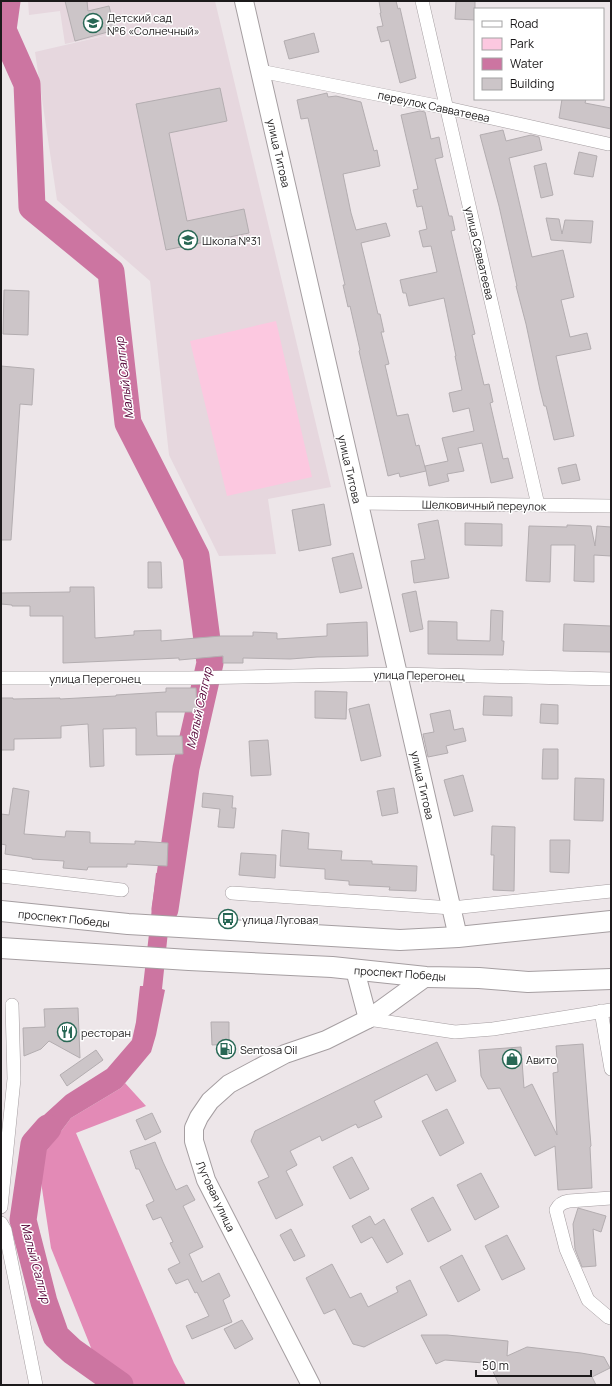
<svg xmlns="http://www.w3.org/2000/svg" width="612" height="1386" font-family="Manrope,sans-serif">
  <rect width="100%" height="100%" fill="#ede6e9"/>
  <!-- built -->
  <path fill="#e6d7de" d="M28,1H215L331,487L268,499L276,554L219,556L169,455L150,281L57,200L35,52L126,31L122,6L125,31L65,44L60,11L29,15Z"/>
  <!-- green -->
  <path fill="#fcc8e0" d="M276,321L312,477L227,496L190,341Z"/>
  <!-- forest -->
  <path fill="#e38ab6" d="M125,1083L146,1106L76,1133L174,1363L186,1385H106L51,1248L38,1162L71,1118L121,1088Z"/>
  <!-- water -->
  <path fill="#cc75a1" d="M156,873L174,874L162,989L165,990L156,1035L151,1052L121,1088L71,1118L38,1162L19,1154L25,1146L31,1129L44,1115L66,1095L107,1069L132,1040L136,1022L140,986H143Z"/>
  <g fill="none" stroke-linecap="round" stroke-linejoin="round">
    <!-- river -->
    <g stroke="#cc75a1" stroke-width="27">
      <path d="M7,1L3,30L27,84L32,207L111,272L128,423L196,556L210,663L186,768L165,909"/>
      <path d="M48,1128L34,1144L23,1220L44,1302L56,1336L72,1351L120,1385"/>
    </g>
  </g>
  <!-- building -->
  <g fill="#ccc5c8" stroke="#b3adb0">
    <path d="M65,1H87L88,11L109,6L115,30L75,41Z"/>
    <path d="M379,1H396L398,9L400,8L416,78L400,83L389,40L381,42L377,27L383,26L380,13H381Z"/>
    <path d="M456,1H475V20L455,19Z"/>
    <path d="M314,33L319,52L289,59L284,41Z"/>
    <path d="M220,88L227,121L169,133L187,221L244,209L249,233L166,250L136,104Z"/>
    <path d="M327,93L328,97L336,96L361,102L374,151L377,150L380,166L343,174L351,213L356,230L386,223L390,236L361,243L378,314H380L384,332H381L389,364L385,365L397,416L408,414L416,446L419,445L426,471L400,477L399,473L388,476L359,351L360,350L350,306L348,307L343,285H345L338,254L308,118L301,119L297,100Z"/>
    <path d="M562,99H586L585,103L611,108V129L559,118Z"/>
    <path d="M420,111L425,112L431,139L439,137L443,157L435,159L449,216H452L455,230L451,231L475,334L472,335L484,385L489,384L493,402L490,403L503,459L508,458L513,478L491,483L482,443L458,448L464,471L447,474L449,481L429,486L425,466L448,461L442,438L474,431L469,408L453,412L449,393L462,390L455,356H456L444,298L409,306L406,293H403L400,280L437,272L431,246L423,247L419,231L427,229L422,206L417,207L413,190L418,189L401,115Z"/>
    <path d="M503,130L506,141L531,135L539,137L542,150L509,158L532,257L563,250L574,297L561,300L570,337L587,333L591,349L556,356L574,436L554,440L546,406H544L540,390L526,324L516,286H517L499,206L480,135Z"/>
    <path d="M579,152L597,156L593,177L574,174Z"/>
    <path d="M546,163L553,195L541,198L534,166Z"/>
    <path d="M546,218L559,219L562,234L565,220L593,221L591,243L551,240Z"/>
    <path d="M4,290L29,291L28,335L3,334Z"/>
    <path d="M1,366L34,369L32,405L20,404L11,540H1Z"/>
    <path d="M576,464L580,480L562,484L558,468Z"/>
    <path d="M324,504L331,545L299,551L292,510Z"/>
    <path d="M438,520L449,578L414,583L411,561L425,559L418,524Z"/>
    <path d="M465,523L502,524V546L465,545Z"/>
    <path d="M567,525L591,526L595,546L597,526L611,527V556L594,555V582L574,581L575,545H551L550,582L526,581L529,526L567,527Z"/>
    <path d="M353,553L362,588L340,593L332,558Z"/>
    <path d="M148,562H161L162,588H148Z"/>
    <path d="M70,587H94L95,638L134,635V631L161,630V641L221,636H253V632L277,633V639L327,636V624L367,622L368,656L317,657L290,659L243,658V663H223V656L179,660V658L63,663V616H30V606H12V605L1,604V593L70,592Z"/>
    <path d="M416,591L423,629L410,632L402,594Z"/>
    <path d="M491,610L503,611L502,641H504L503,655L428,654V621L457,622V640L490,641Z"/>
    <path d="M564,624L611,626V652L563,651Z"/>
    <path d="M166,688H196L197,712H156L157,736H182L183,754L136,755V728L103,729L104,766L90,767L88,724L61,726V738L14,739V750H1V698H13V699L60,698V699L116,696V695L166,692Z"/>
    <path d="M315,691L347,692L346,719L315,718Z"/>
    <path d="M484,696L512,697V716L483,715Z"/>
    <path d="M369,704L381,756L361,761L349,709Z"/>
    <path d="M541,704L558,705V724L540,723Z"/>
    <path d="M450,710L454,730L463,728L466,741L446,746L448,753L428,757L423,734L434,732L430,714Z"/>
    <path d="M268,740L271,775L251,776L249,741Z"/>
    <path d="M543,749H558V779H542Z"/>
    <path d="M463,775L473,811L454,816L444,780Z"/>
    <path d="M575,778L604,779L603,821L574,820Z"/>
    <path d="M13,788L29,791L24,834L65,837L66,831L90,832V843L135,844V841L168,843L167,866L127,864V867H88L87,870L63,868L64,861L32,859V858L5,854L6,845L1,844V814L9,815Z"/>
    <path d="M394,788L398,813L382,816L377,791Z"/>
    <path d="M203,793L233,796L232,808H236L234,828L218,827L220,809L202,807Z"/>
    <path d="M492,826L515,827L514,891L493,890L494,855H491Z"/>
    <path d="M282,830L309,833L308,849L342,851L341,860L372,861V864L417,866L416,891L389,890L390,887L349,885V881L325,879V869L280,866Z"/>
    <path d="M550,840H570L569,873L550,872Z"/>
    <path d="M241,853L276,855L275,878L239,875Z"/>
    <path d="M78,1008L80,1058L49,1041L41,1049L24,1056L23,1028L45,1027L44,1009Z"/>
    <path d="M211,1022H229V1044L212,1045Z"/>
    <path d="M437,1042L456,1081L436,1091L427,1074L374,1101L382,1117L358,1128L356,1124L322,1141L320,1136L290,1151L297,1165L286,1171L303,1205L276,1219L258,1182L269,1177L251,1141L255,1131Z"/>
    <path d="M583,1044L591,1146L590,1147L592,1188L558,1190L555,1146L535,1156L500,1088L488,1089L481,1076L479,1050L521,1047L524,1088L532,1084L557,1135L553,1073L558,1072L556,1046Z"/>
    <path d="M96,1050L103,1060L67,1086L60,1075Z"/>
    <path d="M447,1109L464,1143L440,1156L422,1121Z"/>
    <path d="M152,1113L161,1132L145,1140L136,1120Z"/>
    <path d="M155,1142L163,1162L176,1190L187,1185L195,1200L183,1206L203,1247L189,1254L202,1282L219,1273L230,1296L223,1300L232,1322L192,1339L186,1326L209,1316L197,1292L195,1293L188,1279L176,1284L168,1269L180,1263L170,1243L173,1242L161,1217L153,1220L146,1205L154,1201L139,1169H136L130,1151Z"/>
    <path d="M352,1157L369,1189L350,1199L333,1167Z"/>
    <path d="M481,1173L499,1207L475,1220L457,1185Z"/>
    <path d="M433,1197L451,1230L428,1242L411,1209Z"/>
    <path d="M578,1208L606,1216L601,1232L593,1229L596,1266L582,1267L575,1249L573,1224Z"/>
    <path d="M370,1216L375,1225L384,1219L403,1254L387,1263L372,1237L361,1243L352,1226Z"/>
    <path d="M291,1229L305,1256L294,1261L280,1235Z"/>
    <path d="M507,1235L525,1269L502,1280L485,1246Z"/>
    <path d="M462,1255L480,1290L458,1302L440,1267Z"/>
    <path d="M332,1264L350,1298L361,1293L368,1307L398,1292L396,1287L410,1280L427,1315L364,1347L353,1344L335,1309L324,1314L306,1278Z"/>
    <path d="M242,1320L253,1339L235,1349L224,1329Z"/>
    <path d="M421,1335H447L508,1341L507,1356L527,1347L581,1353L604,1357L610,1368L592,1377L596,1385H499L488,1360L484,1363L445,1360L436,1364Z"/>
  </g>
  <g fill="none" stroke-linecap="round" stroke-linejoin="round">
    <defs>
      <g id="minor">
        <path d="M422,1L538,505"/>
        <path d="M260,71L447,108L608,144"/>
        <path d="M358,503L611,506"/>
        <path d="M1,678H189L398,674L611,679"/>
        <path d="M1,876L122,890"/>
        <path d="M232,893L452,908L611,891"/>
        <path d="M601,1011L611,1069"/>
        <path d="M368,1019L455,1032L493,1029L611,1010"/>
        <path d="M611,1198L569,1201C563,1202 559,1204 556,1210L566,1249L588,1300L608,1317L611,1318"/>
        <path d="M1,1207L14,1079L12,1005"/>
        <path d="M1,1223L5,1230L36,1385"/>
      </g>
      <g id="secondary">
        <path d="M244,1L458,937"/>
        <path d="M355,970L368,1019"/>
        <path d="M311,1385L206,1180L194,1141V1128L199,1117L210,1101L229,1084L285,1054L326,1040L368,1019L426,977"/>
      </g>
      <g id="primary">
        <path d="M1,911L128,924L400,940L458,937L611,921"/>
        <path d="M1,948L189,960L332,967L426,977L479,978L528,982L611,979"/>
      </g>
    </defs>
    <!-- minor casing -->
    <use href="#minor" stroke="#a59ea1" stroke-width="14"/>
    <!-- secondary casing -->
    <use href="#secondary" stroke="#a59ea1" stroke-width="20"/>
    <!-- primary casing -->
    <use href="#primary" stroke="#a59ea1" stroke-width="22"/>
    <!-- minor -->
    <use href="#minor" stroke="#fff" stroke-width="13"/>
    <!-- secondary -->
    <use href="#secondary" stroke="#fff" stroke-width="18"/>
    <!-- primary -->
    <use href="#primary" stroke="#fff" stroke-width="20"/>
  </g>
  <!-- icons -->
  <defs>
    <symbol id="school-ring" viewBox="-11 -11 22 22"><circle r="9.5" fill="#fff" stroke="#286855" stroke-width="1.5"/><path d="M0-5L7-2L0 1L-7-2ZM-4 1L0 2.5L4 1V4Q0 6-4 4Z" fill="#286855"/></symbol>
    <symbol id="bus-ring" viewBox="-11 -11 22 22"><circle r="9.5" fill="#fff" stroke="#286855" stroke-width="1.5"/><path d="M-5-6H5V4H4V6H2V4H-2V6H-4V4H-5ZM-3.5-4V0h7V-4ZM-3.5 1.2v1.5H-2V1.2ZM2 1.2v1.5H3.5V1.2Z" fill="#286855"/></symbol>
    <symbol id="restaurant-ring" viewBox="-11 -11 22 22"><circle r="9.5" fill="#fff" stroke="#286855" stroke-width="1.5"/><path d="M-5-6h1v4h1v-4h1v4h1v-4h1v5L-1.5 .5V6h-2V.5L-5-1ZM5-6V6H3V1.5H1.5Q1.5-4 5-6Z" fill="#286855"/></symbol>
    <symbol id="fuel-ring" viewBox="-11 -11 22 22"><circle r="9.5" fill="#fff" stroke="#286855" stroke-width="1.5"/><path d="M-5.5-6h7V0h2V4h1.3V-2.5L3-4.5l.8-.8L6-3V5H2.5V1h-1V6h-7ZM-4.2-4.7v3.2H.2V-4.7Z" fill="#286855"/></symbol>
    <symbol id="shop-ring" viewBox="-11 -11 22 22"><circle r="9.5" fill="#fff" stroke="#286855" stroke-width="1.5"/><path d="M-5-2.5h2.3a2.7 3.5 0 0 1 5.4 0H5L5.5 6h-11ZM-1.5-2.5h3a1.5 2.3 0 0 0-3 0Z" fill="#286855"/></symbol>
  </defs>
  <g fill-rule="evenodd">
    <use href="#school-ring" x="82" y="12" width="22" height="22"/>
    <use href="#school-ring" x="177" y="229" width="22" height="22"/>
    <use href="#bus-ring" x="217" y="908" width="22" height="22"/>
    <use href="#restaurant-ring" x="56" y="1021" width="22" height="22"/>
    <use href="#fuel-ring" x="215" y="1038" width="22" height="22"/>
    <use href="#shop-ring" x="501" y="1048" width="22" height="22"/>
  </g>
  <g text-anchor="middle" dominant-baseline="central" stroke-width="3" stroke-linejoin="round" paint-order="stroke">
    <!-- poi labels -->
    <g font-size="11" fill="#1c1a1b" stroke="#fff" text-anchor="start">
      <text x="107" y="17">Детский сад<tspan x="107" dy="13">№6 «Солнечный»</tspan></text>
      <text x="202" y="240">Школа №31</text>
      <text x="242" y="919">улица Луговая</text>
      <text x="81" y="1032">ресторан</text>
      <text x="240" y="1049">Sentosa Oil</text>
      <text x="526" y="1059">Авито</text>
    </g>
    <!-- street labels -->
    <g font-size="11" fill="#1c1a1b" stroke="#fff">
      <text transform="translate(434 106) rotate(12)">переулок Савватеева</text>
      <text transform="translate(279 153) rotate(77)">улица Титова</text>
      <text transform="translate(480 253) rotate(77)">улица Савватеева</text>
      <text transform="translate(350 469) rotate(77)">улица Титова</text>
      <text transform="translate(484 505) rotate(1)">Шелковичный переулок</text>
      <text transform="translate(419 675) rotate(1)">улица Перегонец</text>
      <text x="95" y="678">улица Перегонец</text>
      <text transform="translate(423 785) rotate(77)">улица Титова</text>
      <text transform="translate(64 918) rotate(6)">проспект Победы</text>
      <text transform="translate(400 973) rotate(4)">проспект Победы</text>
      <text transform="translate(216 1196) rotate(65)">Луговая улица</text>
    </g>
    <!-- water labels -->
    <g font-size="12" font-style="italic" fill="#530135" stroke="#fff">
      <text transform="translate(124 378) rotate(-97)">Малый Салгир</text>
      <text transform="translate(199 708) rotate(-78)">Малый Салгир</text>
      <text transform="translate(36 1263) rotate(75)">Малый Салгир</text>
    </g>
  </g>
  <!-- border -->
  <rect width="612" height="1386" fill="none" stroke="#1c1a1b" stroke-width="4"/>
  <!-- legend -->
  <rect x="474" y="8" width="130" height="92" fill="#ffffff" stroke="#a4a3a4"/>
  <rect x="482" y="21" width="20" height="6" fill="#ffffff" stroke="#a4a3a4"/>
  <text x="510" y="28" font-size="12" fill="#1c1a1b">Road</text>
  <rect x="482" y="38" width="20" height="12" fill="#fcc8e0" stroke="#a4a3a4"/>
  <text x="510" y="48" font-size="12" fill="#1c1a1b">Park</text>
  <rect x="482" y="58" width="20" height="12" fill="#cc75a1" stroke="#a4a3a4"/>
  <text x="510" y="68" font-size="12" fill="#1c1a1b">Water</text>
  <rect x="482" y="78" width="20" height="12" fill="#ccc5c8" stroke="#a4a3a4"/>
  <text x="510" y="88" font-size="12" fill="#1c1a1b">Building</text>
  <!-- scale -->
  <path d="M476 1370v6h115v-6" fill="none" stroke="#1c1a1b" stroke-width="2"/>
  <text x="482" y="1370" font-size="12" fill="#1c1a1b" stroke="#ffffff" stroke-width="3" paint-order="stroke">50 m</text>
</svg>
